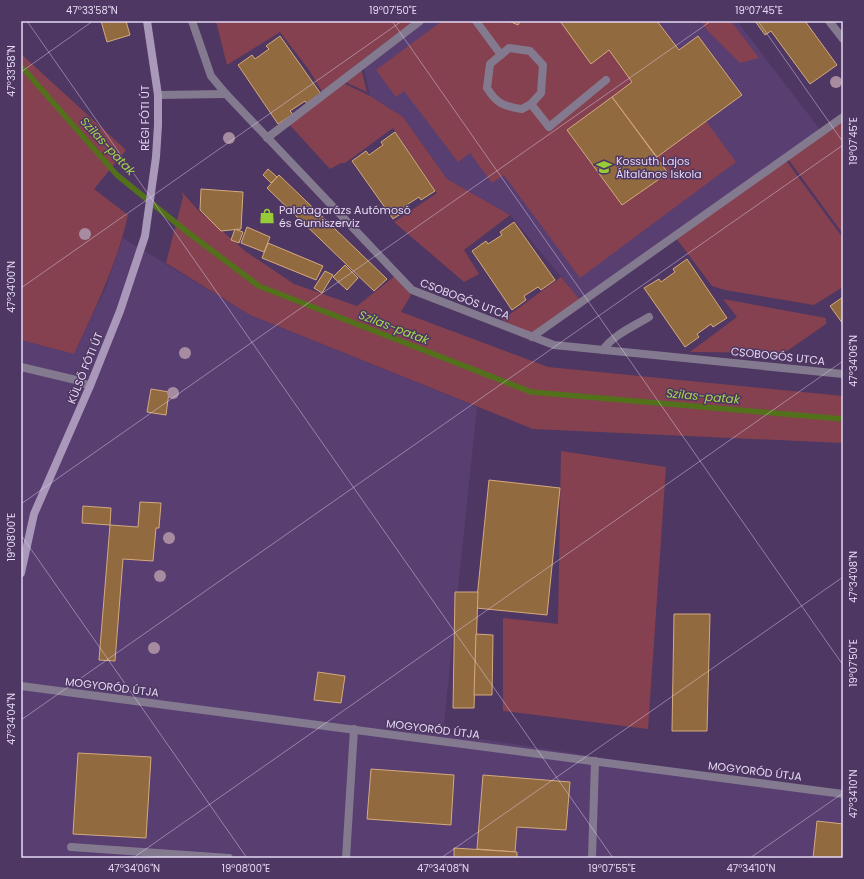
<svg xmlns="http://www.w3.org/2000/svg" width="864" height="879" font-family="Poppins,sans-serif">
  <rect width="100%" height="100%" fill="#4e3762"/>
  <!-- built -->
  <g fill="#593e71">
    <path d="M419,21H737L821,131L581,301L510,215L447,179L403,117L370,96L363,64Z"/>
    <path d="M123,238L250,315L477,407L443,733L843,795V858H21V340L74,354L105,289Z"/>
  </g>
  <!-- green -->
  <g fill="#854150">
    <path d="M216,21H414L357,64L323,93L309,70L280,32L227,65Z"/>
    <path d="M442,21H560L591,63L609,50L632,82L567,130L622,205L667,173L657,157L706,121L736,162L580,278L504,175L492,183L470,153L458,162L404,91L396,97L376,70Z"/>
    <path d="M701,21H731L759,58L740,63L707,30Z"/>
    <path d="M21,54L126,150L94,189L128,215C117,264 95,309 74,354L21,340Z"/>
    <path d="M361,68L367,92L343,81Z"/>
    <path d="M341,82L370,96L403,117L447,179L510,215L464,250L479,274L464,282L394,222L437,193L393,128L345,163H341L330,169L287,122Z"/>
    <path d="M843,117V234L786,156Z"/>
    <path d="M785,159L843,238V287L814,305L725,290L712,286L676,238Z"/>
    <path d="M182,192L198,210L245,251L294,284L357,306L395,276L411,295L401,312L548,367L843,396V443L533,429L250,315L166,263L183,197Z"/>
    <path d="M561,277L581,301L535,335L502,320Z"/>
    <path d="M723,299L826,318V324L784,353L690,352L737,317Z"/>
    <path d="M561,451L666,467L648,729L503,711V618L558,624Z"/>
  </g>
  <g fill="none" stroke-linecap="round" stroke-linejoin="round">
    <!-- stream -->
    <path stroke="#53711b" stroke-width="5.5" d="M21,66L117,175L186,231L259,286L531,392L843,419"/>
  </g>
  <!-- building -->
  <g fill="#916a40" stroke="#d4aa7e">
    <path d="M101,21H126L130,35L107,42Z"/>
    <path d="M509,21H520L518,25Z"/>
    <path d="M560,21H657L679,50L698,36L742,95L657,157L612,97L632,82L609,50L591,64Z"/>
    <path d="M755,21H805L837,65L810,84L771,31L765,35Z"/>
    <path d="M280,36L321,94L307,104L305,101L290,111L293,114L278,124L238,65L252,55L255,59L269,49L266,46Z"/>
    <path d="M612,97L668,173L622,205L567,130Z"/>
    <path d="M395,132L435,191L421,200L419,197L405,206L407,210L393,219L352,161L366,151L369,155L383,145L381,142Z"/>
    <path d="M268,169L277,177L271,183L263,175Z"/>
    <path d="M279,175L387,279L374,291L267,188Z"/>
    <path d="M201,189L243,192L241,229L221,231L200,210Z"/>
    <path d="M514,222L555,280L541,290L538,287L524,296L526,300L512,310L472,251L486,241L488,244L502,235L500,232Z"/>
    <path d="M247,227L270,237L264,252L241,243Z"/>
    <path d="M235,229L243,232L239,243L231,240Z"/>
    <path d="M268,243L323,266L316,280L262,258Z"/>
    <path d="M687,259L727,318L713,327L711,324L697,334L699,337L685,347L644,288L659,279L661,282L675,272L673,269Z"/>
    <path d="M345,265L358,278L347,290L333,277Z"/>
    <path d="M325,271L333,275L322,293L314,288Z"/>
    <path d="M843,297V324L830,306Z"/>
    <path d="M151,389L169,392L166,415L147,412Z"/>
    <path d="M489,480L560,488L547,615L476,608Z"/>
    <path d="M140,502L161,503L159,528H156L153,561L123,559L115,661L99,660L110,525L138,527Z"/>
    <path d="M83,506L111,508L110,525L82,523Z"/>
    <path d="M455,592H478L474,708H453Z"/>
    <path d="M674,614H710L707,731H672Z"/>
    <path d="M476,634L493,635L492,695H474Z"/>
    <path d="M318,672L345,676L341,703L314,700Z"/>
    <path d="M78,753L151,757L146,838L73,834Z"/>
    <path d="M371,769L454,775L451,825L367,819Z"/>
    <path d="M483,775L570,782L566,830L517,827L515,852L477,849Z"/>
    <path d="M817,821L843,824L842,858H813Z"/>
    <path d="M454,848L517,852V858H454Z"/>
  </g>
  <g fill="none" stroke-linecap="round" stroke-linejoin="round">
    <!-- lane -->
    <g stroke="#847a8f" stroke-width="8">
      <path d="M476,21L501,55"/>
      <path d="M509,48L530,51L543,65L541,93L531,104L522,109C503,106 497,104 487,88L490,64Z"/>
      <path d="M531,104L549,127L606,80"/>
      <path d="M267,138L420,21"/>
      <path d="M603,350C613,335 634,326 649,317"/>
      <path d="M21,367L76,380L90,386"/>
      <path d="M71,847L229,858"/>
      <path d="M346,858L354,729"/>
      <path d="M592,858L595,761"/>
    </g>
    <!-- street -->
    <g stroke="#847a8f" stroke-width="8">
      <path d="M192,21L211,76L226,94L412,290L554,345L843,374"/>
      <path d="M829,21L843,39"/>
      <path d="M158,95L226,94"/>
      <path d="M532,337L843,117"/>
      <path d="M21,686L843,794"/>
    </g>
    <!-- secondary -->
    <path stroke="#a998ba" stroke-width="8" d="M21,573L34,514L90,386L120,311L145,236L156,157L158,125V95L147,21"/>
  </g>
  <!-- trees -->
  <g fill="#a78ca1">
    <circle cx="836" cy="82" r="6"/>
    <circle cx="229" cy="138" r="6"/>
    <circle cx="85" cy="234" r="6"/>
    <circle cx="185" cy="353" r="6"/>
    <circle cx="173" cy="393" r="6"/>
    <circle cx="169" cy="538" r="6"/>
    <circle cx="160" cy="576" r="6"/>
    <circle cx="154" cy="648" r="6"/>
  </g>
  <!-- ticks -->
  <path fill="none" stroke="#e5d9f3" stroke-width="1" stroke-opacity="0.45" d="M27,21L613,858M392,21L843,665M758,21L843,142M21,72L93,21M21,288L402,21M21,504L711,21M21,535L247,858M21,720L843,145M133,858L843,361M441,858L843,577M750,858L843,793"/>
  <!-- icons -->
  <defs>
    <symbol id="school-bare" viewBox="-9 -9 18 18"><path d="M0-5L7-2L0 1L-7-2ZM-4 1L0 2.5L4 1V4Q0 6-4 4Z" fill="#97cc38" stroke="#4e3762" stroke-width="2.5" paint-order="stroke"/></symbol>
    <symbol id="shop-bare" viewBox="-9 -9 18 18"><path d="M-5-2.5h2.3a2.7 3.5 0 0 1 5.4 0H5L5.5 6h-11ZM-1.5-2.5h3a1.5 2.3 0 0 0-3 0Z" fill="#97cc38" stroke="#4e3762" stroke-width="2.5" paint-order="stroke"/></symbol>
  </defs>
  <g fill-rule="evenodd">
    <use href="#school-bare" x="593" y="156" width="22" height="22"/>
    <use href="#shop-bare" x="256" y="205" width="22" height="22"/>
  </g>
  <g text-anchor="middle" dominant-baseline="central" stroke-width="3" stroke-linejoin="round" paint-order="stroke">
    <!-- street labels -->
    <g font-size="11" fill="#e5d9f3" stroke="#4e3762">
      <text transform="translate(145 118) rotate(-90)">RÉGI FÓTI ÚT</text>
      <text transform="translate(465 299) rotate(21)">CSOBOGÓS UTCA</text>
      <text transform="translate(778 356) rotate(6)">CSOBOGÓS UTCA</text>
      <text transform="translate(85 368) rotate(-68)">KÜLSŐ FÓTI ÚT</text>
      <text transform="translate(112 687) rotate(7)">MOGYORÓD ÚTJA</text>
      <text transform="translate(433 729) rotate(7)">MOGYORÓD ÚTJA</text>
      <text transform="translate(755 771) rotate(7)">MOGYORÓD ÚTJA</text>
    </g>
    <!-- poi labels -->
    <g font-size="11" fill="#e5d9f3" stroke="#4e3762" text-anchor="start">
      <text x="616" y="161">Kossuth Lajos<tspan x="616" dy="13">Általános Iskola</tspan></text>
      <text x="279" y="210">Palotagarázs Autómosó<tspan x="279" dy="13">és Gumiszerviz</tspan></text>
    </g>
    <!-- water labels -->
    <g font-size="12" font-style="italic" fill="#a3d74a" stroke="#4e3762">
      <text transform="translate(108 146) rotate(47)">Szilas-patak</text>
      <text transform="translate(394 327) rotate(21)">Szilas-patak</text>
      <text transform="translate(703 396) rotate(5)">Szilas-patak</text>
    </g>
  </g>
  <!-- border -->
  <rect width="864" height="879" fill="none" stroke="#4e3762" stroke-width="44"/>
  <rect x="22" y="22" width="820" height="835" fill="none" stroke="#e5d9f3" stroke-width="1.5"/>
  <g font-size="10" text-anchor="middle" fill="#e5d9f3">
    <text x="92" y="14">47°33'58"N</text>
    <text x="393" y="14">19°07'50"E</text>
    <text x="759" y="14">19°07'45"E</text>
    <text transform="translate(11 71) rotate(-90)" y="4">47°33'58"N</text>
    <text transform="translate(853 141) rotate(-90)" y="4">19°07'45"E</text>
    <text transform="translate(11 287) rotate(-90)" y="4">47°34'00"N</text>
    <text transform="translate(853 361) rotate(-90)" y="4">47°34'06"N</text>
    <text transform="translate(11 537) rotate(-90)" y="4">19°08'00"E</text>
    <text transform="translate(853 577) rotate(-90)" y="4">47°34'08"N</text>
    <text transform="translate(853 663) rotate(-90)" y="4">19°07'50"E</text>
    <text transform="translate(11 719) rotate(-90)" y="4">47°34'04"N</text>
    <text transform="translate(853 794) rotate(-90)" y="4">47°34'10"N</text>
    <text x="134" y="872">47°34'06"N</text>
    <text x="246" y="872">19°08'00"E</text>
    <text x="443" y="872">47°34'08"N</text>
    <text x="612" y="872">19°07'55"E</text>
    <text x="751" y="872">47°34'10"N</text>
  </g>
</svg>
